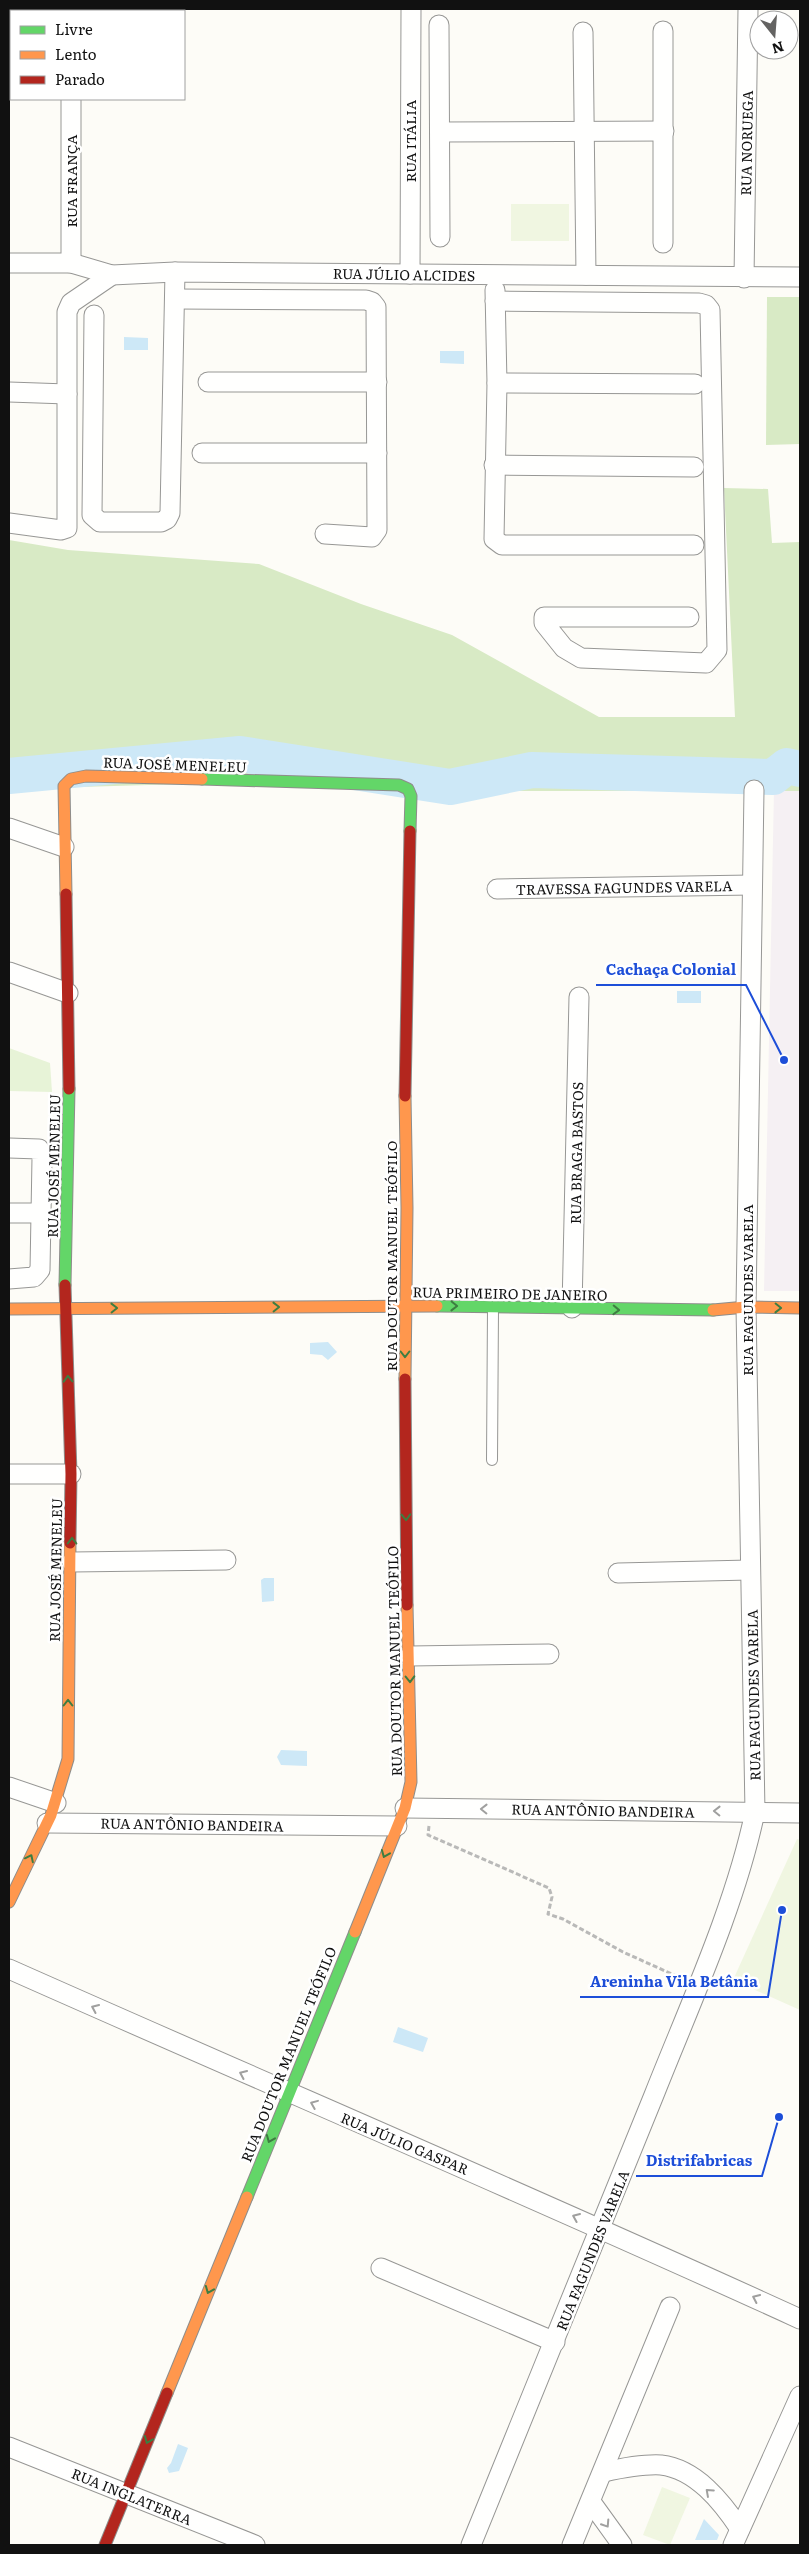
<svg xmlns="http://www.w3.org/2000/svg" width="809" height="2554" font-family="Literata,serif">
  <rect width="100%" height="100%" fill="#fdfcf7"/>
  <!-- industrial -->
  <path fill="#f5f0f3" d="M774,790L800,791V1291H764Z"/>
  <!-- green -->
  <path fill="#e7f3d7" d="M9,1048L50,1063L52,1092L9,1091Z"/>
  <!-- forest -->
  <g fill="#d8eac5">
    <path d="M767,297H800V444L766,445Z"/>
    <path d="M724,488L768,489L772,543L800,542V791H422L184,784L9,789V540L68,550L259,564L361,604L452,635L599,717H735Z"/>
  </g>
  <!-- pitch -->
  <g fill="#f0f6e1">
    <rect x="511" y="204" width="58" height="37"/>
    <path d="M797,1839L800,1840V2010L733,1980Z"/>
    <path d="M662,2487L690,2498L670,2545L643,2535Z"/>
  </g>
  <!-- water -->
  <g fill="#cde8f7">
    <path d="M124,337L148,338V350H124Z"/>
    <path d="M440,351H464V364L440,363Z"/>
    <rect x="677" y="991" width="24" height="12"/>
    <path d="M328,1342L337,1352L328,1360L322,1355L310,1354V1343Z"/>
    <path d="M264,1578H274V1601L262,1602L261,1580Z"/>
    <path d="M281,1750L307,1751V1766L281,1765L277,1757Z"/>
    <path d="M398,2027L428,2038L423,2052L393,2042Z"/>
    <path d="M178,2444L188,2448L179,2471L169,2473L167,2468L171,2463Z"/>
    <path d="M704,2519L719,2535L717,2540H695Z"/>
  </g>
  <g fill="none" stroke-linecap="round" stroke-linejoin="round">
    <!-- river -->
    <path stroke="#cde8f7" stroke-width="36" d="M9,776L240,754L450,787L532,770L773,777L787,766L800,769"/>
    <defs>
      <path id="lane" d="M492,1460L493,1308"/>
      <g id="street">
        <path d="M71,9V11"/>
        <path d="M439,25L440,237"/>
        <path d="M583,32L586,275"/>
        <path d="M71,99V263"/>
        <path d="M440,132L664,131"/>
        <path d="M663,243V31"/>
        <path d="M9,263H71L112,275L175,272L800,277"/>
        <path d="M410,274L411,9"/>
        <path d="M744,278L748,9"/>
        <path d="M495,290L497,383L494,539L502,545H694"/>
        <path d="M175,299L366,300L372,302L376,307L377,530L372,537L325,534"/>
        <path d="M495,301L699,303L706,305L710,310L717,650L706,663L581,658L564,648L544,623V617H689"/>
        <path d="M94,315L92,515L100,522H161L167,519L170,513L175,272"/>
        <path d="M208,382H377"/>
        <path d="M497,383L695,384"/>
        <path d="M9,392L67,394"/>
        <path d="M202,453H377"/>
        <path d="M494,465L694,467"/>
        <path d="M9,523L61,530L67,528V312L71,303L112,275"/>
        <path d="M9,828L64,847"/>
        <path d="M497,889L752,885"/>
        <path d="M9,972L68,993"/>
        <path d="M9,1148L39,1149L42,1158L40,1270L34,1277L9,1279"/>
        <path d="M9,1213H41"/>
        <path d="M572,1308L579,997"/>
        <path d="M9,1474H71"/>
        <path d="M72,1562L226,1560"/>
        <path d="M618,1573L750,1570"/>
        <path d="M410,1656L549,1654"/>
        <path d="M9,1787L56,1803"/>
        <path d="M405,1808L800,1813"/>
        <path d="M47,1823L397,1826"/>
        <path d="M9,1969C272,2086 538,2199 800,2319"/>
        <path d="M381,2268L555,2342"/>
        <path d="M9,2447L255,2545"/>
        <path d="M604,2472C622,2468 642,2464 661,2465C696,2469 722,2502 740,2529"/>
        <path d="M591,2502L622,2545"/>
        <path d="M471,2545C533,2395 594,2245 654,2095C690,2004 735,1907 755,1812L746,1307L754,790"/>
        <path d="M572,2545L670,2307"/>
        <path d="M733,2545L800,2396"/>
      </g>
      <g id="fast">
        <path d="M202,779L399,785L408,789L411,796L410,831"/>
        <path d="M65,1285L69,1089"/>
        <path d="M437,1306L713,1310"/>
        <path d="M247,2197L355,1932"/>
      </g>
      <g id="slow">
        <path d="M66,894L64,786L71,779L86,776L202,779"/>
        <path d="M9,1309L437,1306"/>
        <path d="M713,1310L746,1307L800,1308"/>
        <path d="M405,1379L407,1208L405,1096"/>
        <path d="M9,1902L51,1815L68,1759L70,1543"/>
        <path d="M355,1932L405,1808L411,1782L407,1605"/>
        <path d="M167,2393L247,2197"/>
      </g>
      <g id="jam">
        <path d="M66,894L69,1089"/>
        <path d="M405,1096L410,831"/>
        <path d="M65,1285L71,1474L70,1543"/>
        <path d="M405,1379L407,1605"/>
        <path d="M105,2545L167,2393"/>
      </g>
    </defs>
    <!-- lane casing -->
    <use href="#lane" stroke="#979795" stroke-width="12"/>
    <!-- street casing -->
    <use href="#street" stroke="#979795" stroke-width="21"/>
    <!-- fast casing -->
    <use href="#fast" stroke="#8e8d8b" stroke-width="13"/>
    <!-- slow casing -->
    <use href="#slow" stroke="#8e8d8b" stroke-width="13"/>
    <!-- jam casing -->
    <use href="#jam" stroke="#8e8d8b" stroke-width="13"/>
    <!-- path -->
    <path stroke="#b9b9b8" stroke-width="3" stroke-dasharray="5 2.5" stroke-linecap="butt" d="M429,1826L428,1835L549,1888L552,1897L548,1914L563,1919L623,1952L683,1979"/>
    <!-- lane -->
    <use href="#lane" stroke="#fffffe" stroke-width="10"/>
    <!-- street -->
    <use href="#street" stroke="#fffffe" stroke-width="19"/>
    <!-- fast -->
    <use href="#fast" stroke="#63d668" stroke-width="11"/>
    <!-- slow -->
    <use href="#slow" stroke="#ff974d" stroke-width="11"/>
    <!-- jam -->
    <use href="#jam" stroke="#b3261e" stroke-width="11"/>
  </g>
  <!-- one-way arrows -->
  <defs><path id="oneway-chevron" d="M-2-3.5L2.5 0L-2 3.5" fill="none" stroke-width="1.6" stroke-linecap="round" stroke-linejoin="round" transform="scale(1.25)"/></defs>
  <g stroke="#3e7d41">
    <use href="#oneway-chevron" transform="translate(454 1306) rotate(1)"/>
    <use href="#oneway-chevron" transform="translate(276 1307) rotate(-1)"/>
    <use href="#oneway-chevron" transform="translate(114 1308) rotate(-1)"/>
    <use href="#oneway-chevron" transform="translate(778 1308) rotate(1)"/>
    <use href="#oneway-chevron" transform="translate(616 1310) rotate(2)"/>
    <use href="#oneway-chevron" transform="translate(405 1354) rotate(90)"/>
    <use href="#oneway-chevron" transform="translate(68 1379) rotate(-92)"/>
    <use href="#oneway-chevron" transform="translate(406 1517) rotate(88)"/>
    <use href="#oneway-chevron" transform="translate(72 1541) rotate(-90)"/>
    <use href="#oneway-chevron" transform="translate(410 1679) rotate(89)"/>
    <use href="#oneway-chevron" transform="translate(68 1703) rotate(-90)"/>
    <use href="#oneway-chevron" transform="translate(385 1854) rotate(112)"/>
    <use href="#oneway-chevron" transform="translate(30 1858) rotate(-64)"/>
    <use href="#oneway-chevron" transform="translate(270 2139) rotate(112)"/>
    <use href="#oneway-chevron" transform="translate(209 2290) rotate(112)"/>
    <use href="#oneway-chevron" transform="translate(148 2440) rotate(112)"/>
  </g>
  <g stroke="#a0a09f">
    <use href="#oneway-chevron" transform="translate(484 1809) rotate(-179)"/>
    <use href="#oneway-chevron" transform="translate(717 1811) rotate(-179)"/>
    <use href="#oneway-chevron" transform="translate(95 2008) rotate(-156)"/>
    <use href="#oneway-chevron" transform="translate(243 2074) rotate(-156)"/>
    <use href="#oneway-chevron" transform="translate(314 2104) rotate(-158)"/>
    <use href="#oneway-chevron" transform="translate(576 2217) rotate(-157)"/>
    <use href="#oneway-chevron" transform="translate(756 2298) rotate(-155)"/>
    <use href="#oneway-chevron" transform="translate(709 2492) rotate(-138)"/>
    <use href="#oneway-chevron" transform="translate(606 2524) rotate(57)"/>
  </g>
  <g text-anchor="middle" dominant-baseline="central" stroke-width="5" stroke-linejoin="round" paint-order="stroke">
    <!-- street labels -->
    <g font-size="14" fill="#111" stroke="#fff">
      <text transform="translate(410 141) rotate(-90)">RUA ITÁLIA</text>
      <text transform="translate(746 143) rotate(-89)">RUA NORUEGA</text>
      <text transform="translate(71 181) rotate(-90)">RUA FRANÇA</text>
      <text transform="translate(404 274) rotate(1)">RUA JÚLIO ALCIDES</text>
      <text transform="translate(175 764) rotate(2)">RUA JOSÉ MENELEU</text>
      <text transform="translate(624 887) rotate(-1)">TRAVESSA FAGUNDES VARELA</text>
      <text transform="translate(576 1153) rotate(-89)">RUA BRAGA BASTOS</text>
      <text transform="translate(53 1166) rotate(-89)">RUA JOSÉ MENELEU</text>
      <text transform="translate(391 1256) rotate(-90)">RUA DOUTOR MANUEL TEÓFILO</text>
      <text transform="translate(747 1290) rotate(-90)">RUA FAGUNDES VARELA</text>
      <text transform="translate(510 1293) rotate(1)">RUA PRIMEIRO DE JANEIRO</text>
      <text transform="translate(55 1570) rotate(-89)">RUA JOSÉ MENELEU</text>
      <text transform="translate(394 1661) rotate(-91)">RUA DOUTOR MANUEL TEÓFILO</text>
      <text transform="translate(753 1695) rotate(-91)">RUA FAGUNDES VARELA</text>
      <text transform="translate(603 1810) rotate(1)">RUA ANTÔNIO BANDEIRA</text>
      <text transform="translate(192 1824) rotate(1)">RUA ANTÔNIO BANDEIRA</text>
      <text transform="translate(288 2054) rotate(-68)">RUA DOUTOR MANUEL TEÓFILO</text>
      <text transform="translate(405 2143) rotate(23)">RUA JÚLIO GASPAR</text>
      <text transform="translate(592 2250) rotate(-68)">RUA FAGUNDES VARELA</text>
      <text transform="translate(132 2496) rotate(22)">RUA INGLATERRA</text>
    </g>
  </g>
  <!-- callouts -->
  <path fill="none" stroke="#1d4ed8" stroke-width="2" d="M784 1060L746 985H596M782 1910L768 1997H580M779 2117L762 2176H636"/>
  <g fill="#1d4ed8" stroke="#fff" stroke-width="2">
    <circle cx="784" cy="1060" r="5"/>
    <circle cx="782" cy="1910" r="5"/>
    <circle cx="779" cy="2117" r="5"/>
  </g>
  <g font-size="15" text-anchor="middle" font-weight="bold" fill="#1d4ed8" stroke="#fff" stroke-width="5" stroke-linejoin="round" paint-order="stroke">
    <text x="671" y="975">Cachaça Colonial</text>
    <text x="674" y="1987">Areninha Vila Betânia</text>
    <text x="699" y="2166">Distrifabricas</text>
  </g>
  <!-- border -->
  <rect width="809" height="2554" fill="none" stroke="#111111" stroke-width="20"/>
  <!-- legend -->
  <rect x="10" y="10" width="175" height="90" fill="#ffffff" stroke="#a0a0a0"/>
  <rect x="20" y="26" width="25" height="8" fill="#63d668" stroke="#a0a0a0"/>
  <text x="55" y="35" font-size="15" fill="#111111">Livre</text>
  <rect x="20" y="51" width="25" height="8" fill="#ff974d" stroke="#a0a0a0"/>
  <text x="55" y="60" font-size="15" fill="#111111">Lento</text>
  <rect x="20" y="76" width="25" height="8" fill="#b3261e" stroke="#a0a0a0"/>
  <text x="55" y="85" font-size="15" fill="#111111">Parado</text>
  <!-- north arrow -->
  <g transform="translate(774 35) rotate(163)"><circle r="24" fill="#ffffff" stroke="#a0a0a0"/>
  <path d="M0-4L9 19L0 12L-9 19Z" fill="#646362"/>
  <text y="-8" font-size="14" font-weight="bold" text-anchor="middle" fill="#111111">N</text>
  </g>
</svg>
